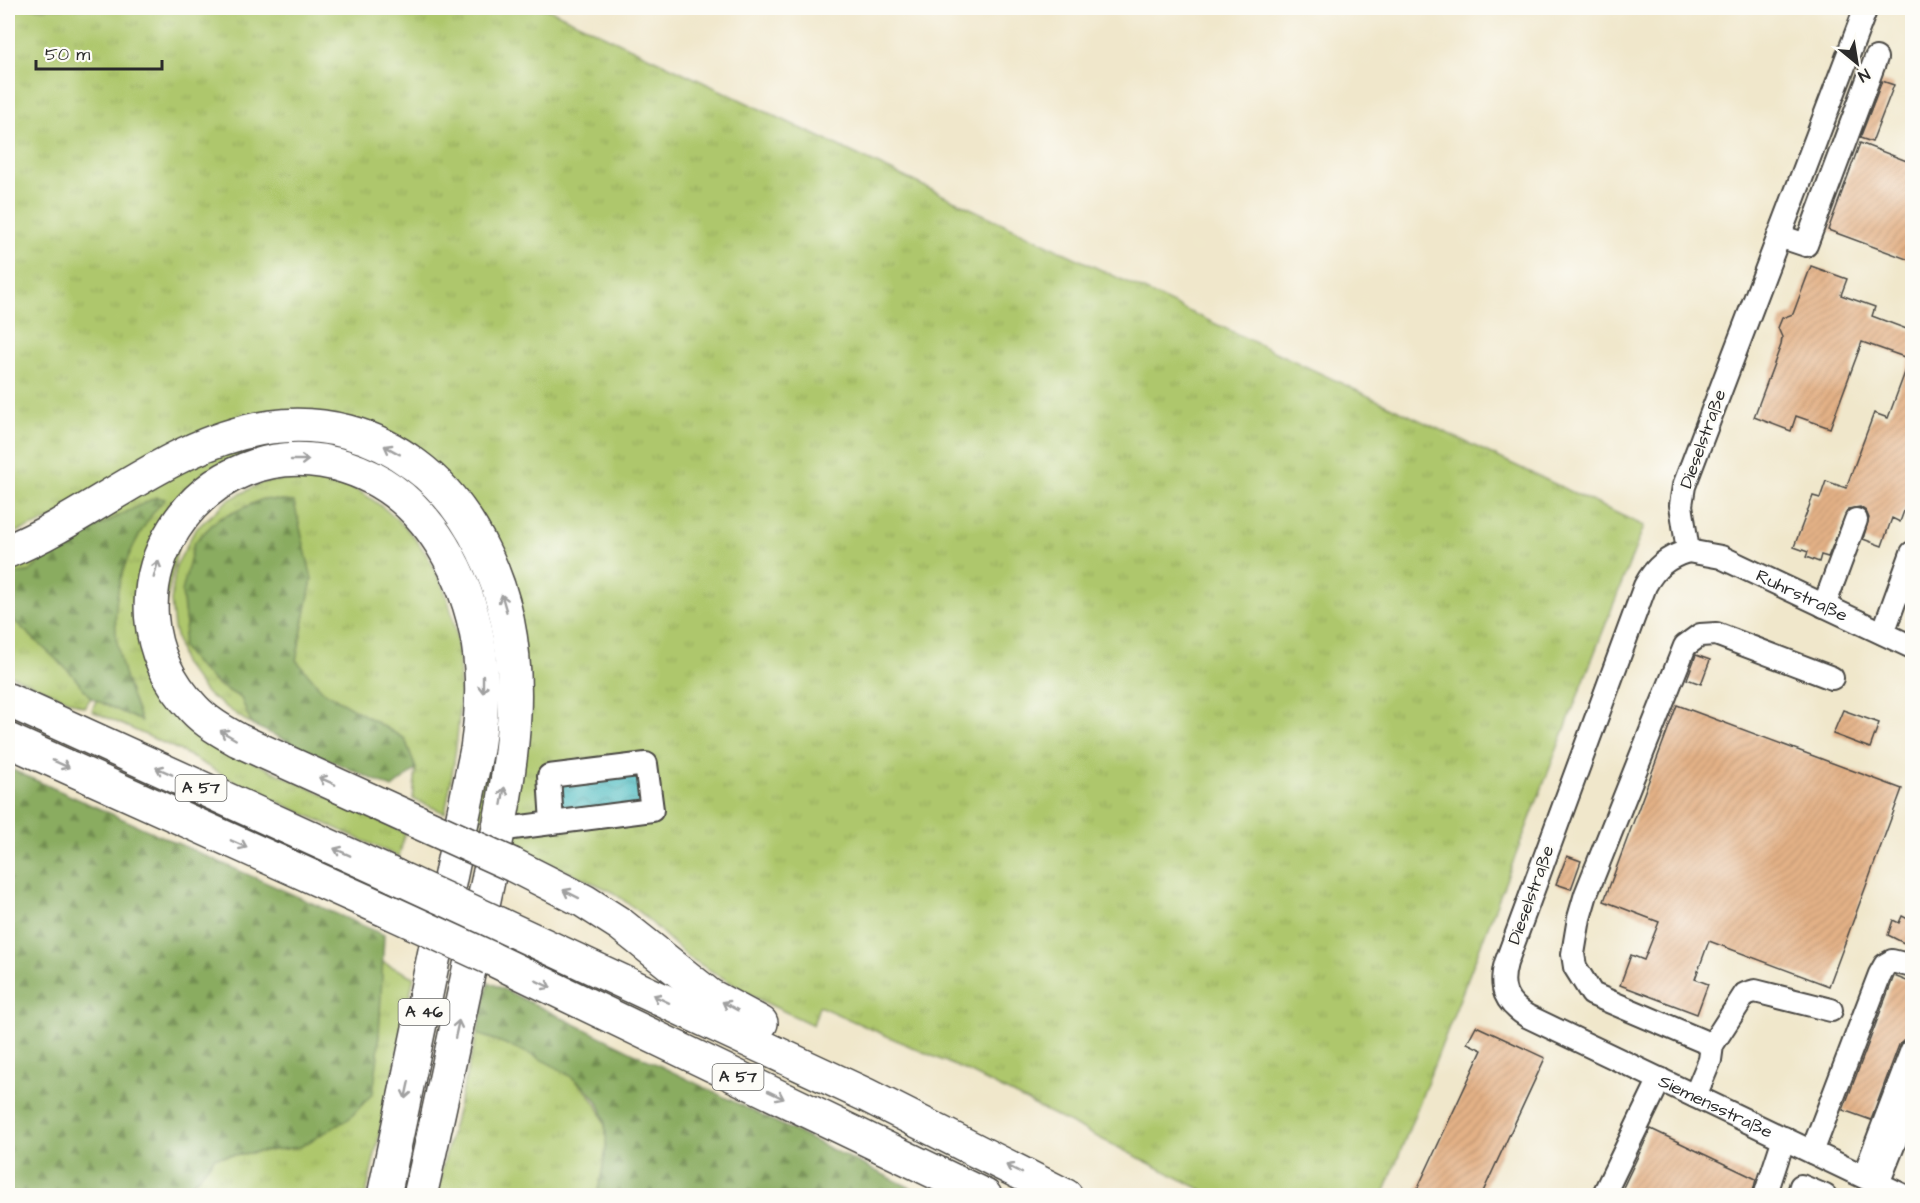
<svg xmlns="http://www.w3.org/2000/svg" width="1920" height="1203" font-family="'Architects Daughter',sans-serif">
  <defs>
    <pattern id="grass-tufts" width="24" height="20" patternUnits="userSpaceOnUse" patternTransform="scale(1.5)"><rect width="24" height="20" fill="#aec76c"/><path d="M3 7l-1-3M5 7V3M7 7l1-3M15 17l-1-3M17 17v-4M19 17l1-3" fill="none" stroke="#96ab5e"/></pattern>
    <pattern id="forest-firs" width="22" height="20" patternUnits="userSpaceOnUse" patternTransform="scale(1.5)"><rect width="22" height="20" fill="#8aac60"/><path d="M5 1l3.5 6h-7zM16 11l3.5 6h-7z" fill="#718c4f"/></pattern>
    <pattern id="water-waves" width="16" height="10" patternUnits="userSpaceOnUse" patternTransform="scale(1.5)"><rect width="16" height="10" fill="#4dbcc2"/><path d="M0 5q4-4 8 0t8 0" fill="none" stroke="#40999e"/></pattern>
    <pattern id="building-hatch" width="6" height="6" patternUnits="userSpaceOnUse" patternTransform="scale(1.5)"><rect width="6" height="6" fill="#e3b186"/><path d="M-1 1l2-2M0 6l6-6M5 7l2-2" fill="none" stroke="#c39874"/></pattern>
  </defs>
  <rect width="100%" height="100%" fill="#fdfcf7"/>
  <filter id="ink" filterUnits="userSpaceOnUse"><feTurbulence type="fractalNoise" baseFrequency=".0167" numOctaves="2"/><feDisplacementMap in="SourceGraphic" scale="12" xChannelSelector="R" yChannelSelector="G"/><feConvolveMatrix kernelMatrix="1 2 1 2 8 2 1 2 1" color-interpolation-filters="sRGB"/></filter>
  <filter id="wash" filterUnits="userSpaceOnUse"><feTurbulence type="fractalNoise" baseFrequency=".008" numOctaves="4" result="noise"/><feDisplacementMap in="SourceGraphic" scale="24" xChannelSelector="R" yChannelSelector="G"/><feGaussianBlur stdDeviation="1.35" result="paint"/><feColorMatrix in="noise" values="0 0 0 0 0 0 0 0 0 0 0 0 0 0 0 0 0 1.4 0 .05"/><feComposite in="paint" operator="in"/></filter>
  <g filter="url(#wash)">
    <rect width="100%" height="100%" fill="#f0e7cb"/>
    <!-- grass -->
    <g fill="url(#grass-tufts)" stroke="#6c794c" stroke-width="1.5">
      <path d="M8,8H546L1644,526L1383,1196L1212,1195L971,1073L819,1006L813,1025L758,999L688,957L641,913L611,891L507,844L487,532L336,415L8,535Z"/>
      <path d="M287,435L360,445L423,482L486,578L506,689L480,828L474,825L493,629L355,455L190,488L151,675L178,716L217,745L405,833L399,857L241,785L179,750L92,711L96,700L140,720C114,656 102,606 135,542C143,526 151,512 164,500L50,554L29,572L8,574V564L209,454Z"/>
      <path d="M297,478C310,479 325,480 338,483C358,488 377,502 392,515C479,590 465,713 445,813L413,799L416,769L405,739L322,691L296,660L312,579L263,499L217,520L182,592L186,625L182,646L216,684L241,698L252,725L207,694L183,663L174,628L171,601L176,566L195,530L227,501L261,483Z"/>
      <path d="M8,615L71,673L91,698L84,707L8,674Z"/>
      <path d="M382,962L414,977L366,1195L183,1196L215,1157L300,1147L378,1056Z"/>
      <path d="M477,1034C530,1051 609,1078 607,1146C606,1162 600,1180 597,1195L435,1196Z"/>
    </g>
    <!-- forest -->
    <g fill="url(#forest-firs)" stroke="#5a6c46" stroke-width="1.5">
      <path d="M156,497L165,499C151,513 143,528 134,545C102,606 116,660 141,721L91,698L71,673L8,615V574L29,572L50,554L93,529Z"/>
      <path d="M263,499L294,502L312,579L296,660L323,691L405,739L416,769L392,788L252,725L241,698C216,684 198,670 182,646L186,625L182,592L194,543L217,520Z"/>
      <path d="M8,768L384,935L378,1056L373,1093L350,1118L300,1147L215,1157L183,1195H8Z"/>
      <path d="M489,982L509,992L925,1195H597C603,1168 612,1137 601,1109C587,1073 511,1045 477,1034Z"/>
    </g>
    <!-- water -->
    <path fill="url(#water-waves)" stroke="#3c7476" stroke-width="1.5" d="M643,769L647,804L559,815L554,781Z"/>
    <g id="blocks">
      <!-- building -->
      <g fill="url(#building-hatch)">
        <path d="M1882,81L1894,85L1872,142L1860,138Z"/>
        <path d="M1860,143L1912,163V261L1828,230Z"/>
        <path d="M1811,266L1847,279L1841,295L1875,307L1872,316L1912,331V489L1900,522L1892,518L1882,546L1863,539L1869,518L1866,511L1860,507L1848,509L1828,557L1821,555L1819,562L1806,557L1808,552L1794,547L1813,496L1820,498L1826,481L1846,488L1874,413L1888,418L1910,359L1862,342L1830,428L1796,416L1791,431L1754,417L1781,345L1782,337L1778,328L1782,318L1793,314Z"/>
        <path d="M1696,655L1710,660L1701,684L1687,679Z"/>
        <path d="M1677,705L1902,789L1829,986L1709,941L1695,979L1708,984L1697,1014L1620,985L1631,955L1644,960L1659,922L1604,901Z"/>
        <path d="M1843,710L1879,723L1870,748L1833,734Z"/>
        <path d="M1567,856L1581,861L1571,889L1556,884Z"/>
        <path d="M1902,916L1912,921V947L1888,935L1893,920L1899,923Z"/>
        <path d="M1894,976L1912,983V1021L1906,1038L1899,1045L1871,1120L1843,1110Z"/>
        <path d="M1476,1026L1545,1058L1481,1196H1414L1482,1050L1467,1043Z"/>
        <path d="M1651,1129L1756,1179L1752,1196H1619Z"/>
      </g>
    </g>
  </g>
  <g filter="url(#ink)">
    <use href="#blocks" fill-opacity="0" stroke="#494743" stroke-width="1.5"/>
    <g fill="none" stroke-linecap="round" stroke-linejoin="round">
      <defs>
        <g id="minor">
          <path id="s1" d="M1866,8L1684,486L1681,505L1688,551C1668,557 1655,567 1645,586L1506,963C1499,988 1505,1002 1527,1016L1904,1196"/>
          <path d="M1779,236L1806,245L1876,58"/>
          <path id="s2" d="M1688,551L1721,557L1912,647"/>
          <path d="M1824,606L1856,520"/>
          <path d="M1883,633L1912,553"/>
          <path d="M498,830L652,810L646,764L549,776L552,823"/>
          <path d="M1712,1045L1745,994L1755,991L1831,1010"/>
          <path d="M1695,1096L1710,1060L1712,1045L1592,994L1575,967L1573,954L1579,918L1586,894L1685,646L1700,635L1716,634L1832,678"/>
          <path d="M1812,1152L1880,974L1885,965L1892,961L1912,966"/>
          <path d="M1864,1176L1912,1050"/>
          <path d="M1603,1196L1660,1079"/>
          <path d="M1765,1196L1784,1138"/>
          <path d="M1798,1196L1801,1186L1825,1196"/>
          <path d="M1873,1196L1912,1098"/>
        </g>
        <g id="highway">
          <path d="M8,551C97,514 173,440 271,427C323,420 374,434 415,465C445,487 467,517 483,550C544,670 502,808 477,933C458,1020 440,1108 420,1196"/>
          <path d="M8,700L395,876"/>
          <path d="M8,740L390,912"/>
          <path d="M513,865L584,901L620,924L709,995L761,1023"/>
          <path d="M501,925L866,1095L1066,1196"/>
          <path d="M490,958L985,1196"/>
          <path d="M384,1196L477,749C488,676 481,609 442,545C419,508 387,480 346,467C199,421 86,596 194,709C206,722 222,731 238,740L418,822"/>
        </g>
      </defs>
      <!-- minor casing -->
      <use href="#minor" stroke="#494743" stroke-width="26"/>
      <!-- highway casing -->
      <use href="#highway" stroke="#494743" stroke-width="36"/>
      <!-- minor -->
      <use href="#minor" stroke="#fff" stroke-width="22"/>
      <!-- highway -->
      <use href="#highway" stroke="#fff" stroke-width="33"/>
      <defs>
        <g id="highway-bridge">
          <path d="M418,822L513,865"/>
          <path d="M395,876L501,925"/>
          <path d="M390,912L490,958"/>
        </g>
      </defs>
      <!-- highway-bridge casing -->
      <use href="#highway-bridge" stroke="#494743" stroke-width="36" stroke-linecap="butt"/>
      <!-- highway-bridge -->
      <use href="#highway-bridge" stroke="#fff" stroke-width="33"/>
    </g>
    <!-- one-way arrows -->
    <defs><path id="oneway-shaft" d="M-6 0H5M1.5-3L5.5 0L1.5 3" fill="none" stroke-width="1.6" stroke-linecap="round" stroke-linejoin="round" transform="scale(1.5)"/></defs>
    <g stroke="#a0a0a0">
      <use href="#oneway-shaft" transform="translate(392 450) rotate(-151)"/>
      <use href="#oneway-shaft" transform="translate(300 460)"/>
      <use href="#oneway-shaft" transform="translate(156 569) rotate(-75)"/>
      <use href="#oneway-shaft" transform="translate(504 603) rotate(-106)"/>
      <use href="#oneway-shaft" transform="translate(483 684) rotate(90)"/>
      <use href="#oneway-shaft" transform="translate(228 735) rotate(-150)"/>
      <use href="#oneway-shaft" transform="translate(61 764) rotate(24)"/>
      <use href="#oneway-shaft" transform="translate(164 771) rotate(-156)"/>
      <use href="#oneway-shaft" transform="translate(327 781) rotate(-156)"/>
      <use href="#oneway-shaft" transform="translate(503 796) rotate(-80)"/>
      <use href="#oneway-shaft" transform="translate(239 844) rotate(24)"/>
      <use href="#oneway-shaft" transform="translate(342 852) rotate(-156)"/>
      <use href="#oneway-shaft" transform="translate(571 894) rotate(-153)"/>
      <use href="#oneway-shaft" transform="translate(543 984) rotate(26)"/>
      <use href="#oneway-shaft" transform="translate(661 999) rotate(-155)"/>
      <use href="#oneway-shaft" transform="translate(730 1006) rotate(-151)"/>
      <use href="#oneway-shaft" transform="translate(457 1029) rotate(-78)"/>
      <use href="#oneway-shaft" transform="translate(407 1090) rotate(102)"/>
      <use href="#oneway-shaft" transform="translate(776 1095) rotate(26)"/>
      <use href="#oneway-shaft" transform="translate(1014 1169) rotate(-153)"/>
    </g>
  </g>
  <g text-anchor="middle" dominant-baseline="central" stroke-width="5" stroke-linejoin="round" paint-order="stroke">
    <!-- shield labels -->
    <g fill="#fdfcf7" stroke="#6a6a68" stroke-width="1.5">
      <rect x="175.5" y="775" width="51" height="26" rx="4.5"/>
      <rect x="398.5" y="999" width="51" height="26" rx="4.5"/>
      <rect x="712.5" y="1064" width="51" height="26" rx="4.5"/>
    </g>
    <g font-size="16" font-weight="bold" fill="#2b2b2b">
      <text x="201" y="788">A 57</text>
      <text x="424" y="1012">A 46</text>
      <text x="738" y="1077">A 57</text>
    </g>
    <!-- street labels -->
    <g font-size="18" fill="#2b2b2b" stroke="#fdfcf7">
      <text transform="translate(1703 439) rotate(-70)">Dieselstraße</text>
      <text stroke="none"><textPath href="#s2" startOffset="123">Ruhrstraße</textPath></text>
      <text transform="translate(1531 895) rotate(-70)">Dieselstraße</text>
      <text stroke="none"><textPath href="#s1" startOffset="1308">Siemensstraße</textPath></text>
    </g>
  </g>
  <!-- margin -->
  <rect width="1920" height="1203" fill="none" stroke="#fdfcf7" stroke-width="30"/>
  <!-- north arrow -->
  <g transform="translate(1857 63) rotate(150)" stroke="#fdfcf7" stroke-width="4.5" paint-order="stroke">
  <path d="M0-4.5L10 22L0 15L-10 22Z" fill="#2b2b2b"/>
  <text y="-9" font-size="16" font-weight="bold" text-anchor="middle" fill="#2b2b2b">N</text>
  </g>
  <!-- scale -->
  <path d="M36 60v9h126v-9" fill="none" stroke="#2b2b2b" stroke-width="3"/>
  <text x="45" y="60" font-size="18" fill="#2b2b2b" stroke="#fdfcf7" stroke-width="4.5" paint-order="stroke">50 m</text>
</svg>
